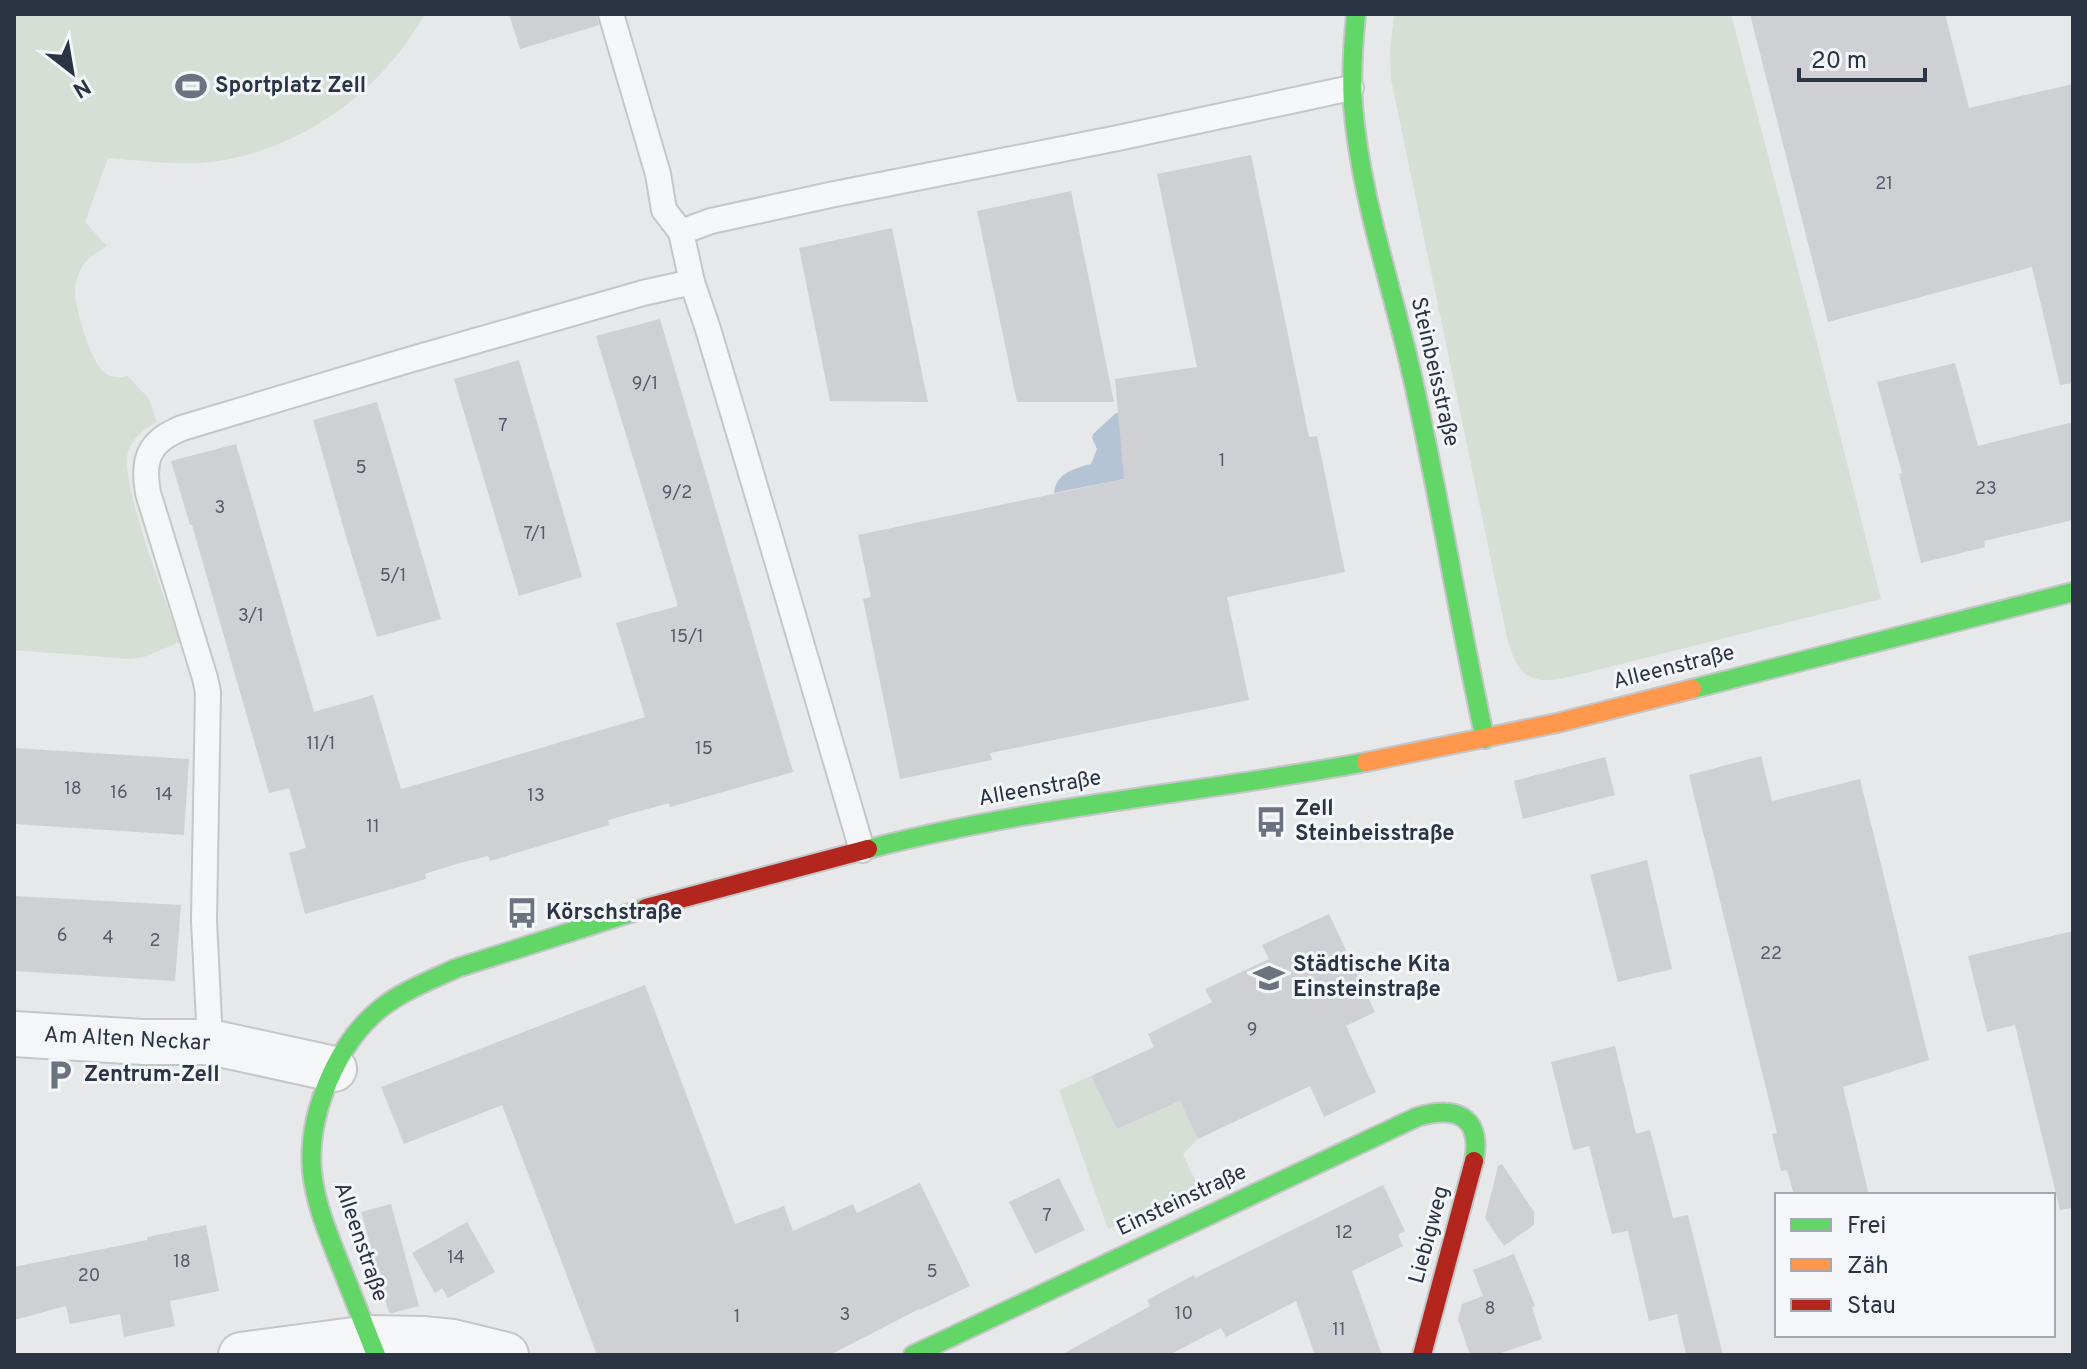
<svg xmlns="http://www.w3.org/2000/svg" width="2087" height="1369" font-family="Overpass,sans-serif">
  <rect width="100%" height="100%" fill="#e6e8ea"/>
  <!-- green -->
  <g fill="#d6ded6">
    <path d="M14,14H425C381,91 306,147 218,161C181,166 144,161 108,158L85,222L107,246C95,253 85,259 80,271C76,279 74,288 75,296C77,312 91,363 104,372C111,378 119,378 128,376L149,399L157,422C144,429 133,437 128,452C119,482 168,606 180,642L144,657L131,659L14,650Z"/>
    <path d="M1394,14H1731L1815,335L1881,599L1561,679C1527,684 1518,673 1508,642L1391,79L1390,53Z"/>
    <path d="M1091,1076L1117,1129L1180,1101L1198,1139L1183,1154L1198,1187L1108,1229L1059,1090Z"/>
  </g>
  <!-- water -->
  <path fill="#b4c4d5" d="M1116,413H1137L1124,479L1054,493C1056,473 1075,468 1091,464L1097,449L1092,438L1093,434Z"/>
  <!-- building -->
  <g fill="#ced0d3">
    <path d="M509,14H596L599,25L520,49Z"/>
    <path d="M1750,14H1945L1969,108L2073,84V383L2060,385L2032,267L1828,322Z"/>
    <path d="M1251,155L1309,437L1317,436L1345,572L1227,597L1249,700L990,753L992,760L900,779L863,599L871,597L858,535L1124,479L1115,379L1197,367L1157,174Z"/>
    <path d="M1071,191L1114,402H1017L977,211Z"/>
    <path d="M892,228L928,402L830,401L799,248Z"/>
    <path d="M660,319L793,772L670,807L669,803L640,811L608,820L609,825L490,861L488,856L456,864L425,874L426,879L305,914L289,853L306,848L289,788L269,793L192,525H190L171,461L236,444L314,712L373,695L401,789L433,780L645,717L616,623L678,606L596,336Z"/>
    <path d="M519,360L582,577L519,596L454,379Z"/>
    <path d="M1955,363L1978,446L2073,422V520L1984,541L1985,547L1921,563L1899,474L1902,473L1877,382Z"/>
    <path d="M377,402L441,619L377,637L345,533L313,420Z"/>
    <path d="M14,748L189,759L184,835L14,824Z"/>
    <path d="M1761,756L1772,801L1860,779L1929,1060L1843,1087L1869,1195H1794L1787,1170L1781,1171L1772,1134L1777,1133L1689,775Z"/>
    <path d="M1605,757L1615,795L1523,819L1514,781Z"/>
    <path d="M1647,860L1672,969L1618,982L1590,875Z"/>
    <path d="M14,896L181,905L175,981L14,971Z"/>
    <path d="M1329,914L1375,1012L1346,1026L1376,1092L1324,1117L1310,1086L1198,1139L1180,1101L1117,1129L1091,1076L1154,1047L1148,1034L1212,1002L1205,989L1269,959L1262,945Z"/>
    <path d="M2073,931V1208L2060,1210L2015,1025L1987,1032L1968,956Z"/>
    <path d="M645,985L735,1224L784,1206L793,1231L853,1204L857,1213L920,1183L970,1286L920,1310L919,1309L830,1355H597L502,1105L404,1144L381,1087Z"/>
    <path d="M1615,1046L1636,1134L1650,1130L1673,1218L1688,1215L1723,1355H1686L1677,1314L1649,1321L1628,1231L1612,1234L1589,1146L1573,1150L1551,1062Z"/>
    <path d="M1502,1164L1534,1212V1225L1504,1246L1485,1218L1498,1166Z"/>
    <path d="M1059,1178L1085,1230L1035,1254L1009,1202Z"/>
    <path d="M1383,1185L1405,1231L1398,1235L1403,1246L1352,1271L1382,1355H1315L1296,1301L1226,1337L1221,1328L1169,1355H1061L1150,1306L1147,1300L1194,1275L1195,1278Z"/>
    <path d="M391,1204L419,1306L392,1313H389L361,1212Z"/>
    <path d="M467,1222L495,1272L448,1298L442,1288L435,1293L412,1253Z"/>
    <path d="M206,1225L219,1291L170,1301L175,1326L124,1337L120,1314L70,1324L66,1306L14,1320V1267L147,1240V1237Z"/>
    <path d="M1514,1254L1535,1306L1532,1307L1542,1339L1495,1355H1470L1458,1319L1462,1304L1483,1296L1473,1270Z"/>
  </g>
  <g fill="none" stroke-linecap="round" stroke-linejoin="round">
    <defs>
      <g id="lane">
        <path d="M611,14L658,174L664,210L681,232L692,282L708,329L771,540L862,850"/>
        <path d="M681,232L711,221L830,195L1118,138L1351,88"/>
        <path d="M210,1042L204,920L208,692L205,678L148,493C142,459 149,441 182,428L402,362L643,293L692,282"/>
      </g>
      <g id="street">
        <path d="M14,1034L143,1042H210L334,1069"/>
        <path d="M241,1355L369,1338L422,1339L453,1342L506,1355"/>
      </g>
      <g id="fast">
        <path d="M1356,14C1353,44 1351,74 1353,105C1360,195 1391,283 1411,371C1439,493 1458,617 1485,739"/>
        <path d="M1692,689L2073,592"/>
        <path d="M868,849C1032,806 1200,793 1366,762"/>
        <path d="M376,1355C364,1325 352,1294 340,1264C328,1234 315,1203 312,1171C307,1115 337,1043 381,1008C402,991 433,979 457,968L646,908"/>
        <path d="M913,1355L1417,1117C1457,1105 1482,1117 1474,1161"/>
      </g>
      <path id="slow" d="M1366,762L1557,723L1692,689"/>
      <g id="jam">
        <path d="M646,908L868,849"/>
        <path d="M1422,1355L1474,1161"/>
      </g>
    </defs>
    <!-- lane casing -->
    <use href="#lane" stroke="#c4c6c8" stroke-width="28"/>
    <!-- street casing -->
    <use href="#street" stroke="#c4c6c8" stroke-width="48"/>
    <!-- fast casing -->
    <use href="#fast" stroke="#c4c6c8" stroke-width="22"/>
    <!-- slow casing -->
    <use href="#slow" stroke="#c4c6c8" stroke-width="22"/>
    <!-- jam casing -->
    <use href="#jam" stroke="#c4c6c8" stroke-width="22"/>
    <!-- lane -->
    <use href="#lane" stroke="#f5f6f7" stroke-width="24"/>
    <!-- street -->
    <use href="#street" stroke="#f5f6f7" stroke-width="44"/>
    <!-- fast -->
    <use href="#fast" stroke="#63d668" stroke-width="18"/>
    <!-- slow -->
    <use href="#slow" stroke="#ff974d" stroke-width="18"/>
    <!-- jam -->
    <use href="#jam" stroke="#b3261e" stroke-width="18"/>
  </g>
  <!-- icons -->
  <defs>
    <symbol id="stadium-bare" viewBox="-9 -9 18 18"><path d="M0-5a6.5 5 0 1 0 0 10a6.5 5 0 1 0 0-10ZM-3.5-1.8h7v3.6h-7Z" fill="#6c737f" stroke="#f4f6f9" stroke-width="2.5" paint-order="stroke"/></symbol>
    <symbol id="bus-bare" viewBox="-9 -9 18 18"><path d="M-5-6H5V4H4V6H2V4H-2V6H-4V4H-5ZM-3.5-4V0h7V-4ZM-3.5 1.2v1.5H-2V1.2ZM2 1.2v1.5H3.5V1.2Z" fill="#6c737f" stroke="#f4f6f9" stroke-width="2.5" paint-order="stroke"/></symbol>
    <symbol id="school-bare" viewBox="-9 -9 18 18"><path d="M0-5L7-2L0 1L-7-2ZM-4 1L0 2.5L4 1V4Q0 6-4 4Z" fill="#6c737f" stroke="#f4f6f9" stroke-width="2.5" paint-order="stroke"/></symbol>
    <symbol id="parking-bare" viewBox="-9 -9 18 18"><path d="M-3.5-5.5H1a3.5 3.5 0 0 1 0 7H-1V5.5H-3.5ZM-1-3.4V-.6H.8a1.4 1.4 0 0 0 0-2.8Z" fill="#6c737f" stroke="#f4f6f9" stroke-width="2.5" paint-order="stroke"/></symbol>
  </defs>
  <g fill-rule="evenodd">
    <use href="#stadium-bare" x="169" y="64" width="44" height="44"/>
    <use href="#bus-bare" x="1249" y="800" width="44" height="44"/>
    <use href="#bus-bare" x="500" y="891" width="44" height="44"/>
    <use href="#school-bare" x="1247" y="956" width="44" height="44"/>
    <use href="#parking-bare" x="38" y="1053" width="44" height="44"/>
  </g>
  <g text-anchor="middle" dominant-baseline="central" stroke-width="6" stroke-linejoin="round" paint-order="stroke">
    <!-- number labels -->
    <g font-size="18" fill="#545c69">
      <text x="1884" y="184">21</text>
      <text x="645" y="384">9/1</text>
      <text x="503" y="426">7</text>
      <text x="1222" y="461">1</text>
      <text x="361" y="468">5</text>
      <text x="1986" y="489">23</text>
      <text x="677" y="493">9/2</text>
      <text x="220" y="508">3</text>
      <text x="535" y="534">7/1</text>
      <text x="393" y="576">5/1</text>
      <text x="251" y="616">3/1</text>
      <text x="687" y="637">15/1</text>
      <text x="321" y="744">11/1</text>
      <text x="704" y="749">15</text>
      <text x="73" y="789">18</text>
      <text x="119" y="793">16</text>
      <text x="164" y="795">14</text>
      <text x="536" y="796">13</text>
      <text x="373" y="827">11</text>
      <text x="62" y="936">6</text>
      <text x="108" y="938">4</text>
      <text x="155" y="941">2</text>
      <text x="1771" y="954">22</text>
      <text x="1252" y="1030">9</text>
      <text x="1047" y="1216">7</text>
      <text x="1344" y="1233">12</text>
      <text x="456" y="1258">14</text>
      <text x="182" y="1262">18</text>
      <text x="932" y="1272">5</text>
      <text x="89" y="1276">20</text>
      <text x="1490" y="1309">8</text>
      <text x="1184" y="1314">10</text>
      <text x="845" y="1315">3</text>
      <text x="737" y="1317">1</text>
      <text x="1339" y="1330">11</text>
    </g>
    <!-- poi labels -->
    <g font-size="22" font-weight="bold" fill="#2b3445" stroke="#f4f6f9" text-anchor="start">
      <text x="215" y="86">Sportplatz Zell</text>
      <text x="1295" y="809">Zell<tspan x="1295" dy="25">Steinbeisstraße</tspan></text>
      <text x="546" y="913">Körschstraße</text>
      <text x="1293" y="965">Städtische Kita<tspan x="1293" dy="25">Einsteinstraße</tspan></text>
      <text x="84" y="1075">Zentrum-Zell</text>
    </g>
    <!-- street labels -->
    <g font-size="22" fill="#2b3445" stroke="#f4f6f9">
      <text transform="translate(1434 372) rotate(77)">Steinbeisstraße</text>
      <text transform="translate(1674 668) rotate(-14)">Alleenstraße</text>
      <text transform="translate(1040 789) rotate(-10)">Alleenstraße</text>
      <text transform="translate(127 1040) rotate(3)">Am Alten Neckar</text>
      <text transform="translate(1182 1201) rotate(-25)">Einsteinstraße</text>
      <text transform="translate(1430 1235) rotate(-75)">Liebigweg</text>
      <text transform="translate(360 1242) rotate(71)">Alleenstraße</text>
    </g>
  </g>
  <!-- border -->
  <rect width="2087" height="1369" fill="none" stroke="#2b3445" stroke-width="32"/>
  <!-- legend -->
  <rect x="1775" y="1193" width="280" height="144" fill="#f4f6f9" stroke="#a4a8b1" stroke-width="2"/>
  <rect x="1791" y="1219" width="40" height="12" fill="#63d668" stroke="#a4a8b1" stroke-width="2"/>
  <text x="1847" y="1233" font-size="24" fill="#2b3445">Frei</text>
  <rect x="1791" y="1259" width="40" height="12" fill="#ff974d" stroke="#a4a8b1" stroke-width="2"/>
  <text x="1847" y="1273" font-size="24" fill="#2b3445">Zäh</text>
  <rect x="1791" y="1299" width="40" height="12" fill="#b3261e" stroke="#a4a8b1" stroke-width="2"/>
  <text x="1847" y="1313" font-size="24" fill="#2b3445">Stau</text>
  <!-- north arrow -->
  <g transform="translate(72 72) rotate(149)" stroke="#f4f6f9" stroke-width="6" paint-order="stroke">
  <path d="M0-6L14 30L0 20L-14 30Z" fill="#2b3445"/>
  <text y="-12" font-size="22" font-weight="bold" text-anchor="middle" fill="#2b3445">N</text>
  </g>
  <!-- scale -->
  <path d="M1799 68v12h126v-12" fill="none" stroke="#2b3445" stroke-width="4"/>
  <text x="1811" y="68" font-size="24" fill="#2b3445" stroke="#f4f6f9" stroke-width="6" paint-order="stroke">20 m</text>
</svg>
